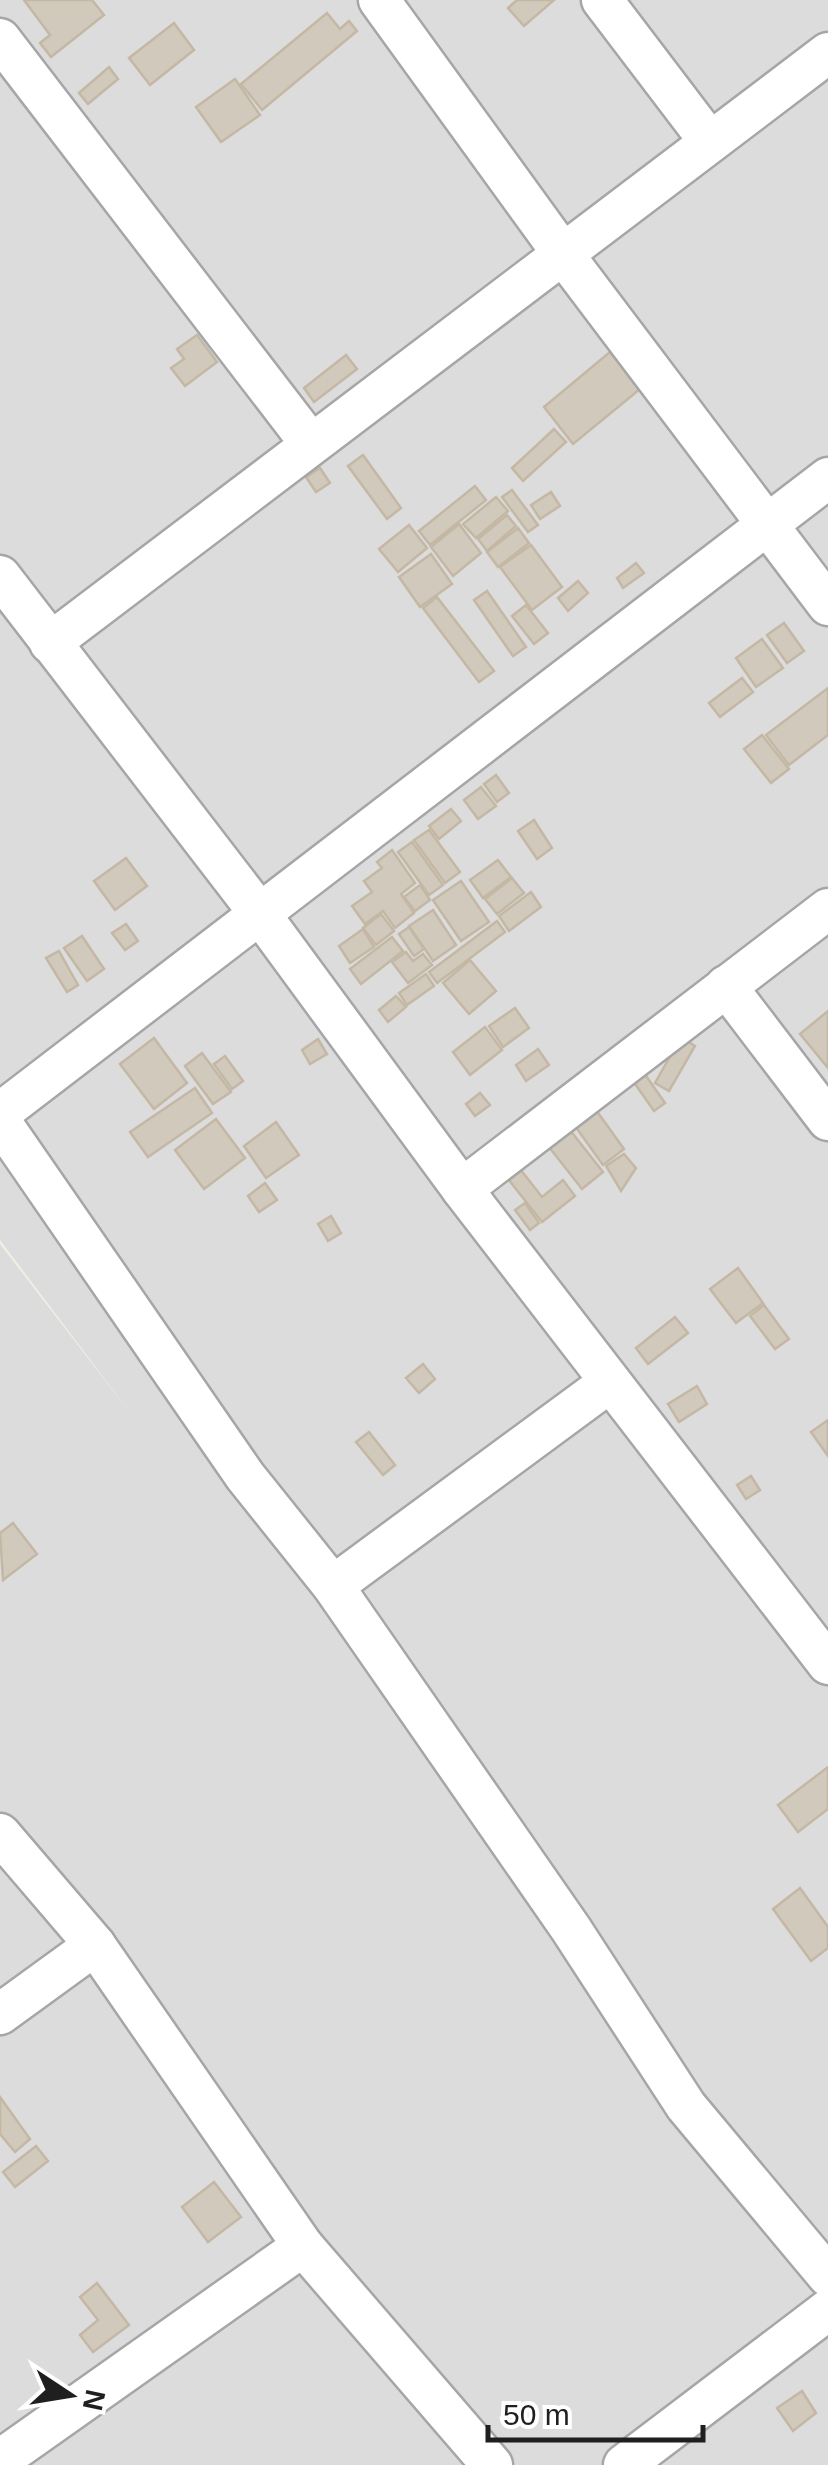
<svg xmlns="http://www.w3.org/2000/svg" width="828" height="2465" font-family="Helvetica,sans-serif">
  <rect width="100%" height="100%" fill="#f1efe4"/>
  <!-- residential -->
  <path fill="#dddcdc" d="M0,0H828V2465H0V1244L134,1418L0,1240Z"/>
  <!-- building -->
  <g fill="#d1c9bc" stroke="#c4b8a5" stroke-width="2.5">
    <path d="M24,0H92L104,15L51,57L40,43L50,35Z"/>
    <path d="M517,0H554L524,26L508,8Z"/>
    <path d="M327,13L340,29L349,21L357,31L262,110L241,84Z"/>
    <path d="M174,23L194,50L150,85L129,58Z"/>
    <path d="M109,67L118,79L88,104L79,93Z"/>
    <path d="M235,79L260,115L221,142L196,107Z"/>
    <path d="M197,335L217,362L185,386L171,368L184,359L177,349Z"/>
    <path d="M610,352L640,389L573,444L544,407Z"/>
    <path d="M346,355L357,369L314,402L304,388Z"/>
    <path d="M554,429L566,442L523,481L512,468Z"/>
    <path d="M363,455L401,508L387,519L348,466Z"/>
    <path d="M320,468L330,483L316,492L306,477Z"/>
    <path d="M475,486L486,500L430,545L419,531Z"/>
    <path d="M512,490L538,525L528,532L502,497Z"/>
    <path d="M551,492L560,506L540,519L531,505Z"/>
    <path d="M496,497L508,511L476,538L463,524Z"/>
    <path d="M507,515L516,526L487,551L478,539Z"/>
    <path d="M459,524L481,553L453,576L431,547Z"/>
    <path d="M409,525L427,548L398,572L379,549Z"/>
    <path d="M518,528L529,543L498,567L487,552Z"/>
    <path d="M531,545L562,587L532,610L500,567Z"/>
    <path d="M431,554L452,584L420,607L399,577Z"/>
    <path d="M636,563L644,573L623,588L617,578Z"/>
    <path d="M578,581L588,593L568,611L558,598Z"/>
    <path d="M487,591L526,647L513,656L474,600Z"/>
    <path d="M437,597L494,671L479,682L423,608Z"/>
    <path d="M526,605L548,633L534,644L512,616Z"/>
    <path d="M784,623L804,651L787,663L767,635Z"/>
    <path d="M762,639L783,668L756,687L736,658Z"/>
    <path d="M742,678L753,692L720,717L709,703Z"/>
    <path d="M828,688V735L789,765L766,735Z"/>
    <path d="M762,735L789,769L771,783L744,749Z"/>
    <path d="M496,775L509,793L497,802L484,784Z"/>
    <path d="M481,787L496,806L478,819L464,800Z"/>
    <path d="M451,809L461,821L439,839L429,826Z"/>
    <path d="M534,820L552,848L537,859L518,831Z"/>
    <path d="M429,830L460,872L445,883L414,840Z"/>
    <path d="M412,842L443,885L429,895L398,852Z"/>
    <path d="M392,850L415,883L401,894L414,913L395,928L383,911L365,924L352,906L372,892L364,881L382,868L377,862Z"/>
    <path d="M126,858L147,886L115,910L94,881Z"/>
    <path d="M498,860L511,877L483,898L470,880Z"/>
    <path d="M512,878L524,893L497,914L485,899Z"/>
    <path d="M461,881L489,922L461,941L433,900Z"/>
    <path d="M420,885L430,900L415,911L404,897Z"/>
    <path d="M531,892L541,907L509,931L499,916Z"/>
    <path d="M433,910L456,945L433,961L409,926Z"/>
    <path d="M381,914L394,931L376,945L363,928Z"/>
    <path d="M497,921L505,932L437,983L429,972Z"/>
    <path d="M126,924L138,941L125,950L112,933Z"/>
    <path d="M409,927L424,949L414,956L399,934Z"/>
    <path d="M363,929L374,947L350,963L339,946Z"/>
    <path d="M82,936L104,969L87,981L64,948Z"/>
    <path d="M392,937L403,951L361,984L350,969Z"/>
    <path d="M59,951L78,985L67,992L46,958Z"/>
    <path d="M406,952L413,961L423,954L432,965L408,983L392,962Z"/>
    <path d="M470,960L496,991L469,1014L443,983Z"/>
    <path d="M426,974L434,986L407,1005L399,993Z"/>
    <path d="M396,996L406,1007L388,1022L379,1010Z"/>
    <path d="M515,1008L529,1028L503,1047L489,1026Z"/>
    <path d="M828,1011V1068L800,1034Z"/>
    <path d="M485,1027L502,1050L470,1075L453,1052Z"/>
    <path d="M681,1037L695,1046L669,1091L655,1083Z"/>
    <path d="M154,1038L187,1083L154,1109L120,1064Z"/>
    <path d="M318,1039L327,1054L310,1064L302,1050Z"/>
    <path d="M538,1049L549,1065L526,1081L516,1065Z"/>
    <path d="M202,1053L231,1092L213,1104L185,1066Z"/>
    <path d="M225,1056L243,1081L232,1089L214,1064Z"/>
    <path d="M637,1063L665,1103L654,1111L626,1071Z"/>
    <path d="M195,1088L212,1113L148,1157L130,1132Z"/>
    <path d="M480,1093L490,1105L475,1116L466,1104Z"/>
    <path d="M591,1103L624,1149L603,1165L570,1119Z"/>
    <path d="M216,1119L245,1158L204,1189L175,1150Z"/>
    <path d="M276,1122L299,1155L266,1178L244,1146Z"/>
    <path d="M566,1125L603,1172L582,1189L545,1142Z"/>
    <path d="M624,1154L636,1168L621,1191L606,1166Z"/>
    <path d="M513,1160L542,1197L563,1180L575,1196L542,1222L501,1170Z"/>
    <path d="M265,1183L277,1200L259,1212L248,1196Z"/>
    <path d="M525,1203L539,1223L530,1230L515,1210Z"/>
    <path d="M331,1216L341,1233L328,1241L318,1224Z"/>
    <path d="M738,1268L763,1303L736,1323L710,1289Z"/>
    <path d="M764,1305L789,1339L775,1349L750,1316Z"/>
    <path d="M675,1317L688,1333L648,1364L636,1348Z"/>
    <path d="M423,1364L435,1379L419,1393L406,1378Z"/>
    <path d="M697,1386L707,1404L679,1422L668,1404Z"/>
    <path d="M828,1420V1456L811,1432Z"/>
    <path d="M369,1432L395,1465L383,1475L356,1442Z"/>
    <path d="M751,1476L760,1490L746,1499L737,1485Z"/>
    <path d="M13,1523L37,1554L3,1580L0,1533Z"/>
    <path d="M828,1767V1809L798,1832L778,1805Z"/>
    <path d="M800,1888L828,1927V1948L811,1961L773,1909Z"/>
    <path d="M0,2097L30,2139L15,2152L0,2134Z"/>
    <path d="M36,2146L48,2161L15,2187L3,2172Z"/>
    <path d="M214,2182L241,2217L208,2242L182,2207Z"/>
    <path d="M97,2283L129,2325L93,2352L80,2335L98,2320L80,2297Z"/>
    <path d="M802,2391L816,2413L793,2431L777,2408Z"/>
  </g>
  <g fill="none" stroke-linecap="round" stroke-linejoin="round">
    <defs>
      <g id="minor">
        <path d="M379,0L563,254L828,605"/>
        <path d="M602,0L710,142"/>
        <path d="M0,39L311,444"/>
        <path d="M0,576L260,914L462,1189L828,1664"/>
        <path d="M50,643L828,53"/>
        <path d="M726,986L828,1120"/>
        <path d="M0,1113L828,478"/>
        <path d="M0,1121L245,1476L333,1586L571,1929L686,2106L828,2276"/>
        <path d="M462,1189L828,909"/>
        <path d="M333,1586L610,1382"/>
        <path d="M0,1834L95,1945L303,2246L492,2465"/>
        <path d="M0,2014L95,1945"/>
        <path d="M0,2460L303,2246"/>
        <path d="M624,2465L828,2310"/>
      </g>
    </defs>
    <!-- minor casing -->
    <use href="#minor" stroke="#a6a6a6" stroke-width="45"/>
    <!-- minor -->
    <use href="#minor" stroke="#fff" stroke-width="40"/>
  </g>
  <!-- north arrow -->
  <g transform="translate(70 2395) rotate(102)" stroke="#ffffff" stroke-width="8" paint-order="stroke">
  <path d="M0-8L18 38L0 25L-18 38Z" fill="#1f1f1f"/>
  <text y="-15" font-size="28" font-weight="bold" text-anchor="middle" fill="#1f1f1f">N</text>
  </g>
  <!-- scale -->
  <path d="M488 2425v15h215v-15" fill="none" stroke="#1f1f1f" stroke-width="5"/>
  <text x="503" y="2425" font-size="30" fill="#1f1f1f" stroke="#ffffff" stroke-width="8" paint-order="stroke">50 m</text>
</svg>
